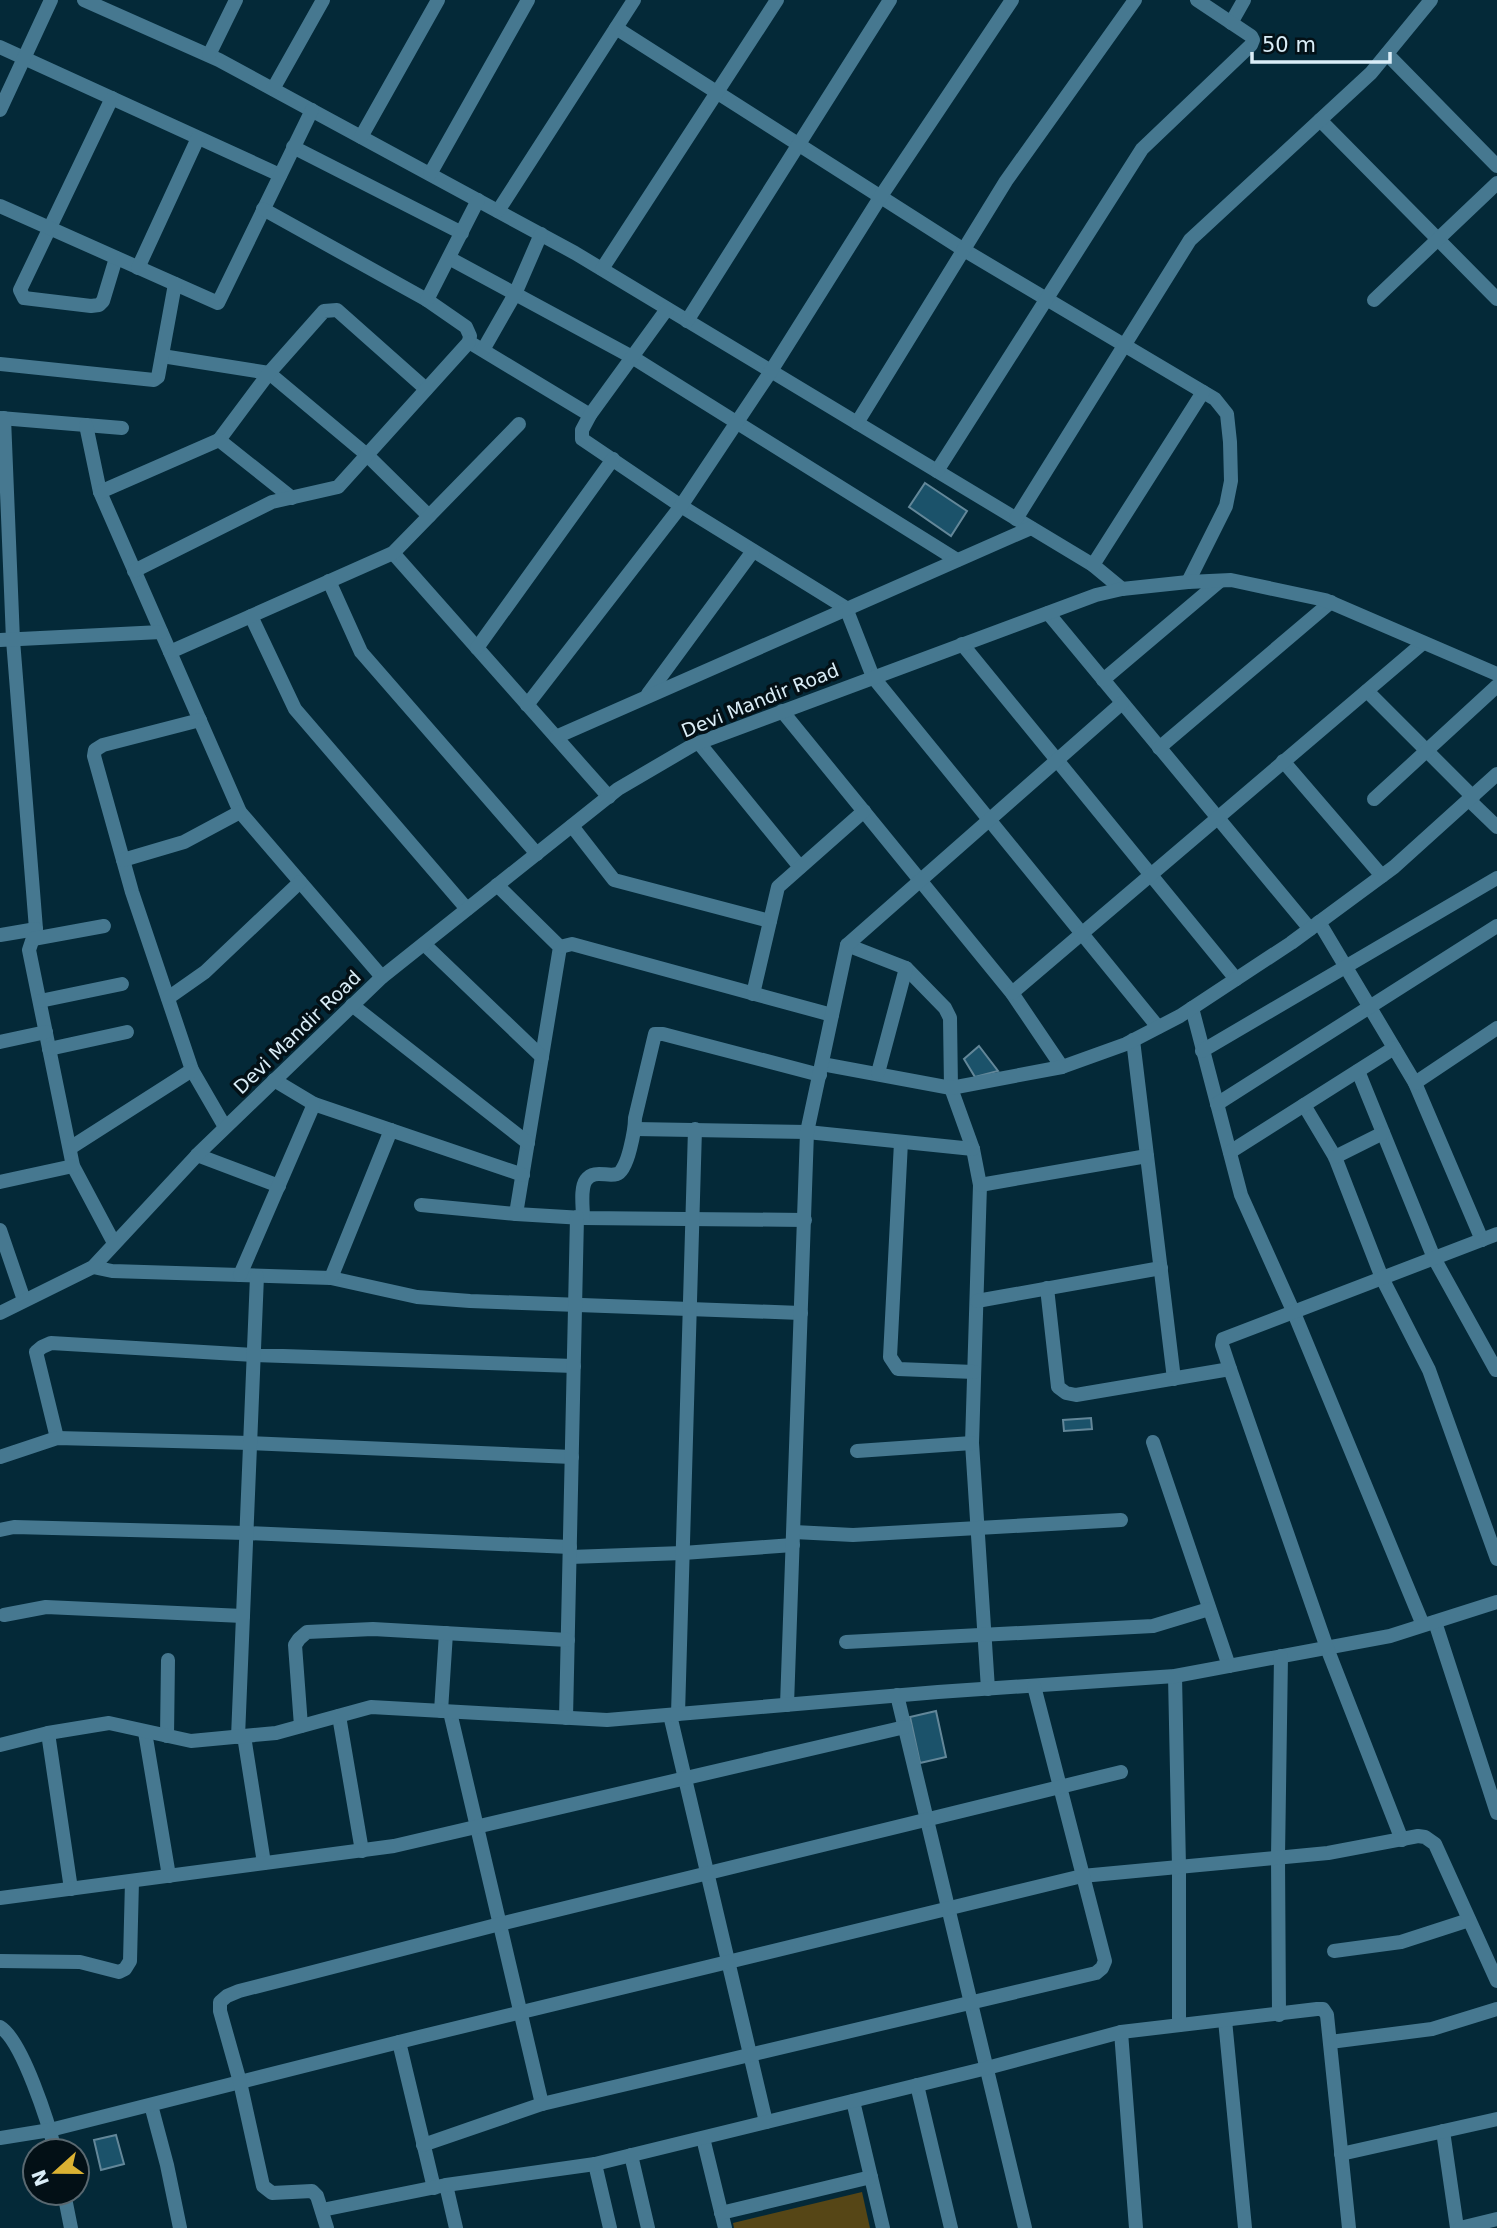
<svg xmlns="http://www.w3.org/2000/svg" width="1497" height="2228" font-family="'DejaVu Sans',sans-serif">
  <rect width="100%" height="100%" fill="#042938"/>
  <!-- green -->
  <path fill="#564616" d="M862,2192L870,2228H734L733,2223Z"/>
  <!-- building -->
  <g fill="#1b526a" stroke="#638799" stroke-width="2">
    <path d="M925,483L967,511L951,536L909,507Z"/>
    <path d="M979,1046L998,1071L975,1077L964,1059Z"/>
    <path d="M1091,1418L1092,1429L1064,1431L1063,1420Z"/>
    <path d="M936,1711L946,1757L920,1763L910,1717Z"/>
    <path d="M116,2135L124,2164L101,2170L94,2140Z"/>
  </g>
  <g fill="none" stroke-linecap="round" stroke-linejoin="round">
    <!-- minor -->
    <g stroke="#467890" stroke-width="14">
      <path d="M84,0L219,60L575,253L1093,565L1122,589"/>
      <path d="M1231,23L1244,0"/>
      <path d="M616,28L964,250L1215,399L1227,414L1230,442L1231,481L1226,506L1188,582"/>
      <path d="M0,47L280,175"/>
      <path d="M1387,54L1497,166"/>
      <path d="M209,55L236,0"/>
      <path d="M273,89L323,0"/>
      <path d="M112,98L20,290L24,298L91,306L99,305L103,301L116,258"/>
      <path d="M0,110L51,0"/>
      <path d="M1320,120L1497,299"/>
      <path d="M361,137L438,0"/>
      <path d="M293,147L462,233"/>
      <path d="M430,174L528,0"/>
      <path d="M0,206L218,303L312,110"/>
      <path d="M263,209L427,300L466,327L470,336L469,342L590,415"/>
      <path d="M498,211L634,0"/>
      <path d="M449,258L632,357L957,560"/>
      <path d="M138,268L198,138"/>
      <path d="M602,269L777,0"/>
      <path d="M427,300L478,200"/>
      <path d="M1374,300L1497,183"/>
      <path d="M667,309L590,415L582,430V439L681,506L846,608L873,677L1158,1027"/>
      <path d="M687,321L890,0"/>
      <path d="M483,350L515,294L541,234"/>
      <path d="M162,356L269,373L367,455L429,516"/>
      <path d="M0,364L154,380L158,377L175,284"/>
      <path d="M0,418L122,428"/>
      <path d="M4,418L13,640L36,929L29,950L73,1166L114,1243"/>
      <path d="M857,423L1006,181L1135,0"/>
      <path d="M86,425L100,492L240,812L382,977"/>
      <path d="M219,440L269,373L324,311L337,310L426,389"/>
      <path d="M937,471L1142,149L1251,45L1253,40L1251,36L1197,0"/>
      <path d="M100,492L219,440L292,498"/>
      <path d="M1016,519L1190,240L1371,73L1431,0"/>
      <path d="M393,553L609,797"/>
      <path d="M1093,565L1203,392"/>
      <path d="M134,571L272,502L338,487L469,342"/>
      <path d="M329,581L361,652L537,854"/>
      <path d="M1048,613L1310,929"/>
      <path d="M251,616L295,709L467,909"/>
      <path d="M0,640L161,632"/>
      <path d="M962,644L1236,979"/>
      <path d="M477,648L613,459"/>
      <path d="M170,652L393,553L519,424"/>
      <path d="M1103,680L1220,581"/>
      <path d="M1367,691L1473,797"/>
      <path d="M648,694L753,551"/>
      <path d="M527,705L681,506L771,371L881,196L1012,0"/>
      <path d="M782,711L1012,993L1062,1067"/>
      <path d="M200,720L103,745L95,750L94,756L132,892L192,1070L225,1127"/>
      <path d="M556,737L1031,528"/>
      <path d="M699,743L800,867"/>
      <path d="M1159,748L1331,602"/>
      <path d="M1283,761L1382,876"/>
      <path d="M1374,799L1497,686"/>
      <path d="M1469,800L1497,827"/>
      <path d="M572,826L614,880L770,921"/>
      <path d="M123,860L184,842L240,812"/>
      <path d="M497,885L560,947L516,1214"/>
      <path d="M1319,922L1415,1083L1482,1240"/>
      <path d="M0,935L36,929"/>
      <path d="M33,939L104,926"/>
      <path d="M424,944L542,1057"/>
      <path d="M847,945L906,968L945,1008L950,1018L951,1088L973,1149L980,1185L972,1443L988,1689"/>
      <path d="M560,947L572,944L832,1015"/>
      <path d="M1012,993L1423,643"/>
      <path d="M753,994L778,887L864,811"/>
      <path d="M168,998L205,972L300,882"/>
      <path d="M40,1001L122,984"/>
      <path d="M352,1005L528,1143"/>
      <path d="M1192,1008L1241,1195L1294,1313L1423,1625"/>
      <path d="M1133,1040L1174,1379"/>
      <path d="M0,1042L46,1032"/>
      <path d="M49,1049L127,1032"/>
      <path d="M1202,1051L1497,878"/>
      <path d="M822,1064L951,1088L1062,1067L1126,1044L1180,1016L1291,943L1394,867L1497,774"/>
      <path d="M1358,1071L1434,1258L1496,1370"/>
      <path d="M878,1073L906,968"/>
      <path d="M274,1080L314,1104L523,1175"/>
      <path d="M1415,1083L1497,1028"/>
      <path d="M1217,1104L1497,926"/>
      <path d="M1304,1105L1335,1157L1382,1278L1429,1370L1497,1559"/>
      <path d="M635,1129L807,1132L973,1149"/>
      <path d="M901,1142L890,1357L898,1369L974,1372"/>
      <path d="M70,1148L192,1070"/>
      <path d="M1230,1152L1394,1048"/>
      <path d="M197,1155L279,1186"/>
      <path d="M1335,1157L1383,1133"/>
      <path d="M0,1182L73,1166"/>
      <path d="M980,1185L1147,1156"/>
      <path d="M421,1205L516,1214L583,1218L805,1220"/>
      <path d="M583,1218C583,1207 580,1188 586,1180C594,1169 607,1177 617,1174C628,1171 635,1128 635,1118L655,1034H663L820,1075"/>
      <path d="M0,1230L24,1300"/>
      <path d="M93,1267L112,1271L331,1278L417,1297L470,1301L801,1313"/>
      <path d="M240,1275L314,1104"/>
      <path d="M331,1278L391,1130"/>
      <path d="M1047,1288L1058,1387L1066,1393L1076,1395L1230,1369"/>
      <path d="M977,1301L1161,1268"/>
      <path d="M0,1313L93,1267L200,1152L382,977L618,789L693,745L1096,595L1122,589L1188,582L1231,580L1325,600L1497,674"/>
      <path d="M57,1438L36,1352L42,1347L51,1343L254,1355L574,1366"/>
      <path d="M1153,1442L1229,1666"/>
      <path d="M857,1451L972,1443"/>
      <path d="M0,1457L57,1438L250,1443L572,1457"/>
      <path d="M0,1530L14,1527L246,1533L570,1547"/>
      <path d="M794,1532L853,1535L1121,1520"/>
      <path d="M570,1557L683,1553L793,1545"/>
      <path d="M4,1615L46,1607L243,1616"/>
      <path d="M1435,1622L1497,1813"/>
      <path d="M846,1642L1153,1626L1209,1609"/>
      <path d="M1175,1676L1179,1867V2025"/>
      <path d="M897,1695L1025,2228"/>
      <path d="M787,1705L807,1132L847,945L1122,703"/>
      <path d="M441,1711L446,1633"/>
      <path d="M450,1712L542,2104"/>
      <path d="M678,1714L695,1129"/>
      <path d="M670,1715L766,2122"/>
      <path d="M339,1716L362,1851"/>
      <path d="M566,1718L577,1217"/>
      <path d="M301,1726L295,1645L299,1639L307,1632L373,1629L568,1640"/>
      <path d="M145,1732L169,1876"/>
      <path d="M48,1733L71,1889"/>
      <path d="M167,1736L168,1660"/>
      <path d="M244,1736L264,1863"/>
      <path d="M238,1737L257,1276"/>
      <path d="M0,1745L48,1733L109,1723L191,1741L276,1733L371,1707L607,1720L938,1692L1175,1676L1390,1636L1497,1602"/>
      <path d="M1402,1840L1327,1648L1230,1369L1222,1345L1223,1339L1497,1234"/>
      <path d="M0,1898L394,1846L905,1727"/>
      <path d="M1334,1951L1401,1942L1469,1920"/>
      <path d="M0,1961L80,1962L119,1972L125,1969L130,1961L132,1881"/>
      <path d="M1279,2015L1278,1857L1281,1656"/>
      <path d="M1225,2020L1245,2228"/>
      <path d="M0,2027C22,2040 49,2124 55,2151"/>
      <path d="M1121,2032L1136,2228"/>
      <path d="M399,2042L434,2188"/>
      <path d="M1330,2042L1432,2029L1497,2009"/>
      <path d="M917,2085L951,2228"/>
      <path d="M853,2101L883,2228"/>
      <path d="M151,2105L167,2165L180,2228"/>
      <path d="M1443,2131L1457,2228"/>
      <path d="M0,2138L50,2130L419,2037L1082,1876L1328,1853L1418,1836L1425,1837L1435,1844L1497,1981"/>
      <path d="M703,2138L725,2228"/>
      <path d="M423,2145L542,2104L1096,1973L1102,1968L1105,1961L1034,1686"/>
      <path d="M1341,2154L1497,2119"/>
      <path d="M631,2155L648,2228"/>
      <path d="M595,2164L610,2228"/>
      <path d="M446,2185L456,2228"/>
      <path d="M64,2193L71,2228"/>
      <path d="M322,2210L446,2185L595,2164L987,2068L1121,2032L1317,2009H1323L1327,2015L1349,2228"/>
      <path d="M721,2213L871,2177"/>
      <path d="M327,2228L317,2196L312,2191L272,2193L263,2186L240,2082L220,2011V2002L227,1996L239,1991L500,1924L1121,1772"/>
      <path d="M1460,2228L1497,2219"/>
    </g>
  </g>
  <g text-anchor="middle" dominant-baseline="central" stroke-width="7" stroke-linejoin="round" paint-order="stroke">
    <!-- street labels -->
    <g font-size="19" fill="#daedf7" stroke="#031016">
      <text transform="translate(760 700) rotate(-22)">Devi Mandir Road</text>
      <text transform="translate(297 1032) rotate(-44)">Devi Mandir Road</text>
    </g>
  </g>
  <!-- north arrow -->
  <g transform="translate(56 2172) rotate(249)"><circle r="33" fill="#031016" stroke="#596870" stroke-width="2"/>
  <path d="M0-5L12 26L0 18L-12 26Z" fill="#dbb233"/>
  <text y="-10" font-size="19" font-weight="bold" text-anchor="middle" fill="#daedf7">N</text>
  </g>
  <!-- scale -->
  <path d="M1252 52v10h138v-10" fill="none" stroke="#daedf7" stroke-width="3.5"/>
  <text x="1262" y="52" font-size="21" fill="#daedf7" stroke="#031016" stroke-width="5" paint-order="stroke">50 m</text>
</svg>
